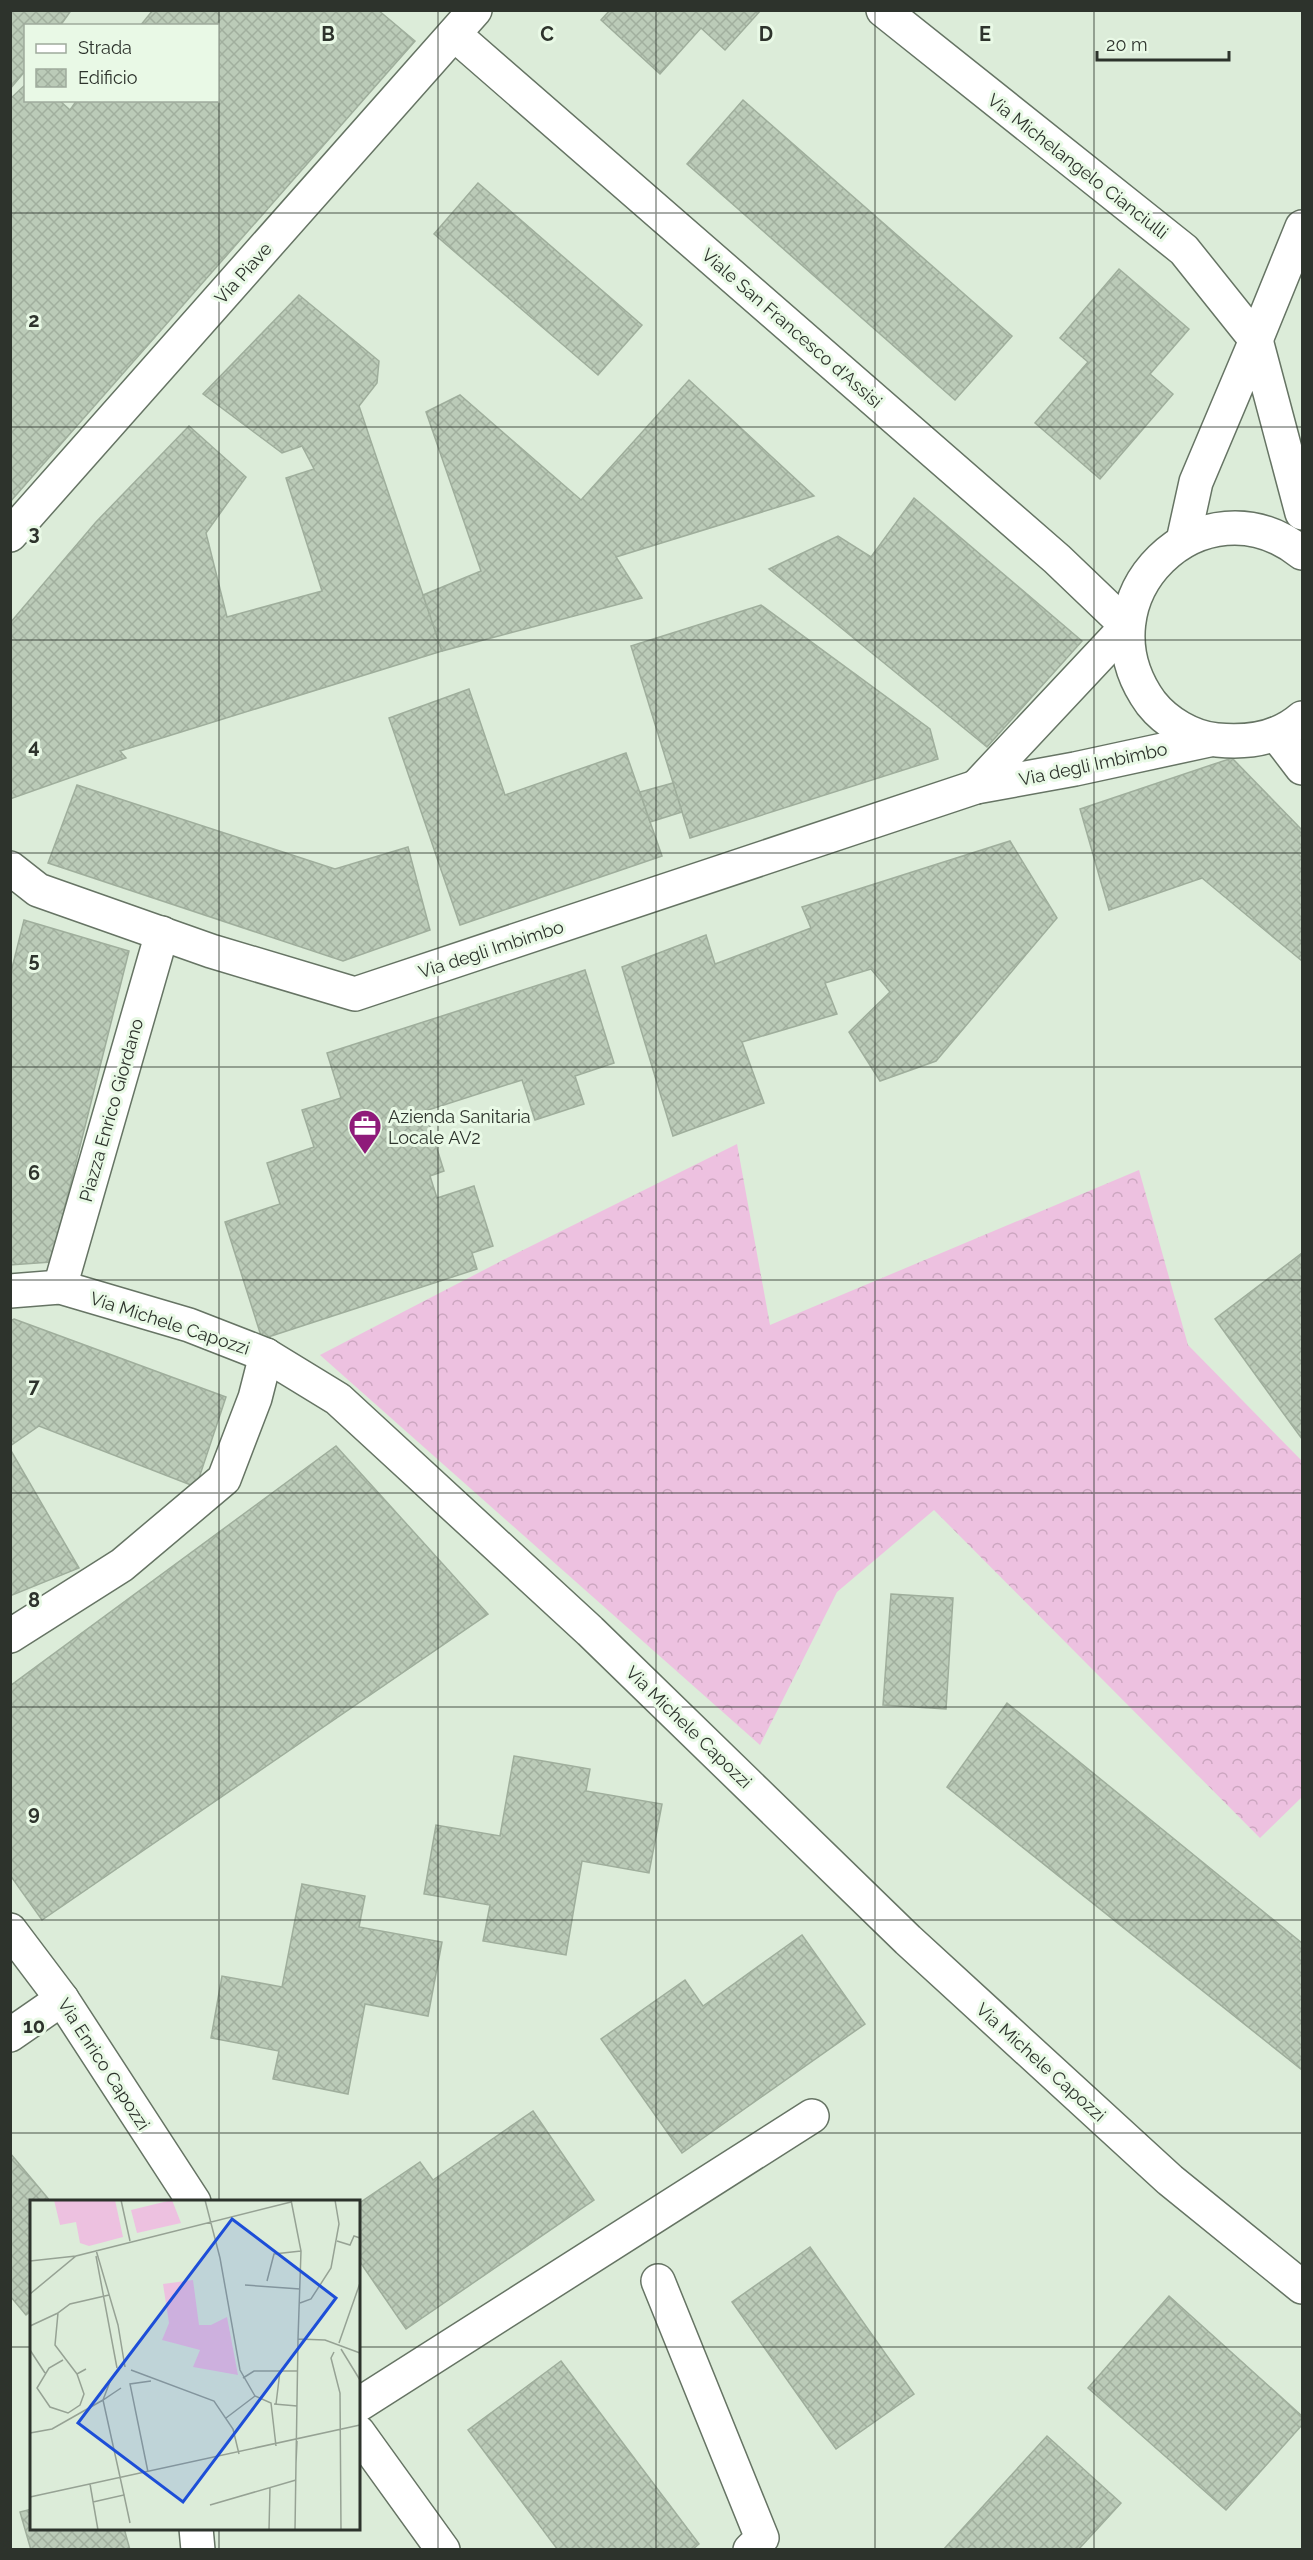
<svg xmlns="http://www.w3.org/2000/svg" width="1313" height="2560" font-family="Raleway,sans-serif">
  <defs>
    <pattern id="forest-crowns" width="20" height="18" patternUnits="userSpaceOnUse" patternTransform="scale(1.5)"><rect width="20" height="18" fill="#edc1e0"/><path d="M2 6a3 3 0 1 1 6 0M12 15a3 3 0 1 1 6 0" fill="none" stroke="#cca6c0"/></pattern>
    <pattern id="building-cross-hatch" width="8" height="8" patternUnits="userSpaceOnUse" patternTransform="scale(1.5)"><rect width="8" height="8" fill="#bbcbb8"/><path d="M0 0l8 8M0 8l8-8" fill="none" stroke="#a1af9e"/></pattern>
  </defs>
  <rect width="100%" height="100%" fill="#dcecd9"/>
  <!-- forest -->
  <path fill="url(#forest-crowns)" d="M737,1144L770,1325L1139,1170L1188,1345L1302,1461V1797L1260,1838L934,1510L837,1592L760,1745L320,1355L509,1257Z"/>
  <!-- building -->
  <g fill="url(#building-cross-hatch)" stroke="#9fae9c" stroke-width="1.5">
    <path d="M10,10L70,12L60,26H26V70L10,89Z"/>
    <path d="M153,10H378L415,41L10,502V99L26,84V100H59L70,110L77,100H218V26H140Z"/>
    <path d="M610,10H761L725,50L701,28L660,74L601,20Z"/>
    <path d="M743,100L1012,336L955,400L687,164Z"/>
    <path d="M478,183L642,325L598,375L434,234Z"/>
    <path d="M1119,269L1189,329L1150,374L1173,394L1100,479L1035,423L1088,362L1060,338Z"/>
    <path d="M299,295L379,361L377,383L359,406L442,651L120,751L126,758L10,799V623L96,522L189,426L246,477L206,533L227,617L322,591L286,478L314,469L302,446L282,453L203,394Z"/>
    <path d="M689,380L814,496L616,557L642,598L442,651L423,595L481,571L426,412L460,395L581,500Z"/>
    <path d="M914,498L1082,641L987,747L769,569L838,536L871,557Z"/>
    <path d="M761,605L930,729L938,759L690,838L631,646Z"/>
    <path d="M469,689L505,795L626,753L662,856L460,925L389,718Z"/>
    <path d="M1232,758L1302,830V961L1202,878L1109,910L1080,809Z"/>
    <path d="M673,783L682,812L650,822L640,792Z"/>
    <path d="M77,785L335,869L408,847L430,930L343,961L48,863Z"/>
    <path d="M1010,841L1057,918L936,1061L880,1081L849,1032L890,992L871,969L825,983L837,1014L742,1042L764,1103L673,1136L622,967L706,935L715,964L811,928L802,907Z"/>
    <path d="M24,920L129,951L51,1262L10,1265V976Z"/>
    <path d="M585,970L614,1063L575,1076L584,1104L535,1120L522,1080L425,1111L444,1171L430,1176L437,1198L474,1186L493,1246L472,1253L477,1269L262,1339L225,1222L280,1204L267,1163L314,1147L302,1110L341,1098L327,1053Z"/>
    <path d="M1302,1253V1439L1215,1319Z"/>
    <path d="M14,1319L226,1397L196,1487L39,1426L10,1446V1321Z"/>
    <path d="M336,1446L488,1614L42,1920L10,1875V1686Z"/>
    <path d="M10,1449L79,1568L10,1596Z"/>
    <path d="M891,1594L953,1598L946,1709L883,1705Z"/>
    <path d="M1007,1703L1302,1943V2070L947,1787Z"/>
    <path d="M514,1756L590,1769L586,1791L662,1804L649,1873L582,1861L566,1955L483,1941L490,1905L424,1894L436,1825L500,1836Z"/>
    <path d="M302,1884L365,1896L359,1927L442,1942L428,2016L365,2004L348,2094L273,2079L279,2051L211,2038L222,1976L282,1987Z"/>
    <path d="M802,1935L865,2024L682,2153L601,2039L685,1980L703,2006Z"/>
    <path d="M533,2111L594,2200L406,2329L358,2259V2204L420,2162L433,2180Z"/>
    <path d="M10,2153L51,2202H32V2310L26,2315L10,2296Z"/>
    <path d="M810,2247L914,2394L836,2449L732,2302Z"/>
    <path d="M1169,2296L1302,2416V2425L1226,2510L1088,2388Z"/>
    <path d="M561,2361L699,2544L692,2550H558L468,2430Z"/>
    <path d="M1047,2436L1121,2503L1078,2550H943Z"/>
    <path d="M32,2509V2528H124L130,2550H31L20,2512Z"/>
  </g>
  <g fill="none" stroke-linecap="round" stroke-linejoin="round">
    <defs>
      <g id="minor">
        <path d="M883,10L1184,250L1256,340L1302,227"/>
        <path d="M454,34L1057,559L1127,626L976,787"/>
        <path d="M10,535L475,10"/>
        <path d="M1183,541L1196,482L1256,340L1302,513"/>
        <path d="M1302,553C1203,474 1075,598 1151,703C1166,722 1192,738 1217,740C1247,743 1278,739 1302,718"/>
        <path d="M1276,734L1302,768"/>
        <path d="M10,868L38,890L211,951L355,994L976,787L1075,769L1209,740"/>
        <path d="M60,1287L162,933"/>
        <path d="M10,1291L60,1287L189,1325L266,1355L338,1399L590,1631L908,1940L1170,2180L1302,2287"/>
        <path d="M10,1636L122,1565L224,1479L255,1398L266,1355"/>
        <path d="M10,1930L62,1999L194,2202"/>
        <path d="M10,2035L62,1999"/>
        <path d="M658,2281L762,2538L750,2550"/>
        <path d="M358,2405L812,2116"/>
        <path d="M358,2432L443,2550"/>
        <path d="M196,2528L198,2550"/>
      </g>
    </defs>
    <!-- minor casing -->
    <use href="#minor" stroke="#667464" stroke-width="36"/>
    <!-- minor -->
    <use href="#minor" stroke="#fff" stroke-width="33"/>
  </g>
  <!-- grid -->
  <path fill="none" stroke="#2d332c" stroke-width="1.5" stroke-opacity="0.55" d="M219,10V2202M438,10V2550M656,10V2550M875,10V2550M1094,10V2550M10,213H1302M10,427H1302M10,640H1302M10,853H1302M10,1067H1302M10,1280H1302M10,1493H1302M10,1707H1302M10,1920H1302M10,2133H1302M10,2347H32M358,2347H1302M219,2528V2550"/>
  <!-- icons -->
  <defs>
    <symbol id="office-pin" viewBox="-11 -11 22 30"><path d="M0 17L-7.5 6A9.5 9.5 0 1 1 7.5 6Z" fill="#8f1a7a" stroke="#e9f9e6"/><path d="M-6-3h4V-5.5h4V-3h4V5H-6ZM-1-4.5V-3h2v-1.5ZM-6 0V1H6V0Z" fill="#fff"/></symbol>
  </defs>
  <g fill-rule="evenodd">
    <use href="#office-pin" x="346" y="1107" width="38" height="52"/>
  </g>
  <g text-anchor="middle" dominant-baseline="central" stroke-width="6" stroke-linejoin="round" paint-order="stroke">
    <!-- street labels -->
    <g font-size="18" fill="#2d332c" stroke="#e9f9e6">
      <text transform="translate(1078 166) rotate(38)">Via Michelangelo Cianciulli</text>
      <text transform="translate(243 273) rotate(-48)">Via Piave</text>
      <text transform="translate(792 328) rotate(41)">Viale San Francesco d'Assisi</text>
      <text transform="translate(1093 764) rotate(-12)">Via degli Imbimbo</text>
      <text transform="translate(491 949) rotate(-18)">Via degli Imbimbo</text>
      <text transform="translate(111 1110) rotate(-74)">Piazza Enrico Giordano</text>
      <text transform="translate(170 1323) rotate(18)">Via Michele Capozzi</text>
      <text transform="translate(689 1727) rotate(44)">Via Michele Capozzi</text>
      <text transform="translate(1041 2062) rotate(42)">Via Michele Capozzi</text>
      <text transform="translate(104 2064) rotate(57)">Via Enrico Capozzi</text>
    </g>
    <!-- poi labels -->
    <g font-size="18" fill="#2d332c" stroke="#e9f9e6" text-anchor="start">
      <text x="388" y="1116">Azienda Sanitaria<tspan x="388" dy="21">Locale AV2</tspan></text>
    </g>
  </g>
  <!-- overview -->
  <g transform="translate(30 2200)">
    <rect width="330" height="330" fill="#dcecd9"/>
    <path d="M142,0L151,23L107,33L101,10ZM163,80L169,125H181L197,117L208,175L163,167L170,150L132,140L139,123L133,84Z" fill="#edc1e0"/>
    <path d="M24,0H85L93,37L59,46L50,43L46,22L30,25Z" fill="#edc1e0"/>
    <path fill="none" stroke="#96a294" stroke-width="1.5" d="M91,0L100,41M175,0L190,58L210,170L225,196L241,203L246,246M261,0L271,51L268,139L266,263L267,241M307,41L320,45L324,36L330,38M66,50L88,125L95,167M66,56L87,168M0,61L46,56M237,81L244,54L271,51M215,85L270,89M0,94L46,56L261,2M270,103L281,99L301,68L309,24L305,0M0,126L28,113M268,139L295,140L330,153M309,143L330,83M311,149L330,180M0,150L15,173M304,152L301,158L310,193L311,330M33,160L19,168L7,188L20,207L38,213L50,205L54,194L47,174M56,169L47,174L25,145L28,113L40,104L79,95M101,170L184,201L203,229L209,254M213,178L224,171H268M81,179L73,200L91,188M244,204L267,206M246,204L250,171M196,218L225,196M0,233L22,229L73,200L94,295L63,302M118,272L100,184L121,181M60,284L68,330M94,295L100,323M0,297L330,225M180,305L266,280M239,330L240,287M265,330L266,263"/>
    <path fill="#1d4ed8" fill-opacity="0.15" stroke="#1d4ed8" stroke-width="3" d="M202,19L306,98L153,302L48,223Z"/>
    <rect width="330" height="330" fill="none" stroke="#2d332c" stroke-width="3"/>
  </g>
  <g font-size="20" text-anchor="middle" font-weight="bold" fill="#2d332c" stroke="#e9f9e6" stroke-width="6" stroke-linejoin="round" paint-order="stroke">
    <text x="328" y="41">B</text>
    <text x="547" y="41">C</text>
    <text x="766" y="41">D</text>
    <text x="985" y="41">E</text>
    <text x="34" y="327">2</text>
    <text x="34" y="540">3</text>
    <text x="34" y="753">4</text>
    <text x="34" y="967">5</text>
    <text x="34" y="1180">6</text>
    <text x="34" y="1393">7</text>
    <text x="34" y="1607">8</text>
    <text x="34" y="1820">9</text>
    <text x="34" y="2033">10</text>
  </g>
  <!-- border -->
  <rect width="1313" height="2560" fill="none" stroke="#2d332c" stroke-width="24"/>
  <!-- legend -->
  <rect x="24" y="24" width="195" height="78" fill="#e9f9e6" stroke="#9eaa9c" stroke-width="1.5"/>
  <rect x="36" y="44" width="30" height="9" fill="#ffffff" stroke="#9eaa9c" stroke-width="1.5"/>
  <text x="78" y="54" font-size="18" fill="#2d332c">Strada</text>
  <rect x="36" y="69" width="30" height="18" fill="url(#building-cross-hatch)" stroke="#9eaa9c" stroke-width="1.5"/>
  <text x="78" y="84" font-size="18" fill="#2d332c">Edificio</text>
  <!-- scale -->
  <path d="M1097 51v9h132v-9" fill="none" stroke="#2d332c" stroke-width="3"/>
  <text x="1106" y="51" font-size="18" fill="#2d332c" stroke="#e9f9e6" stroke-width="4.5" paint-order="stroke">20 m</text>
</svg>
